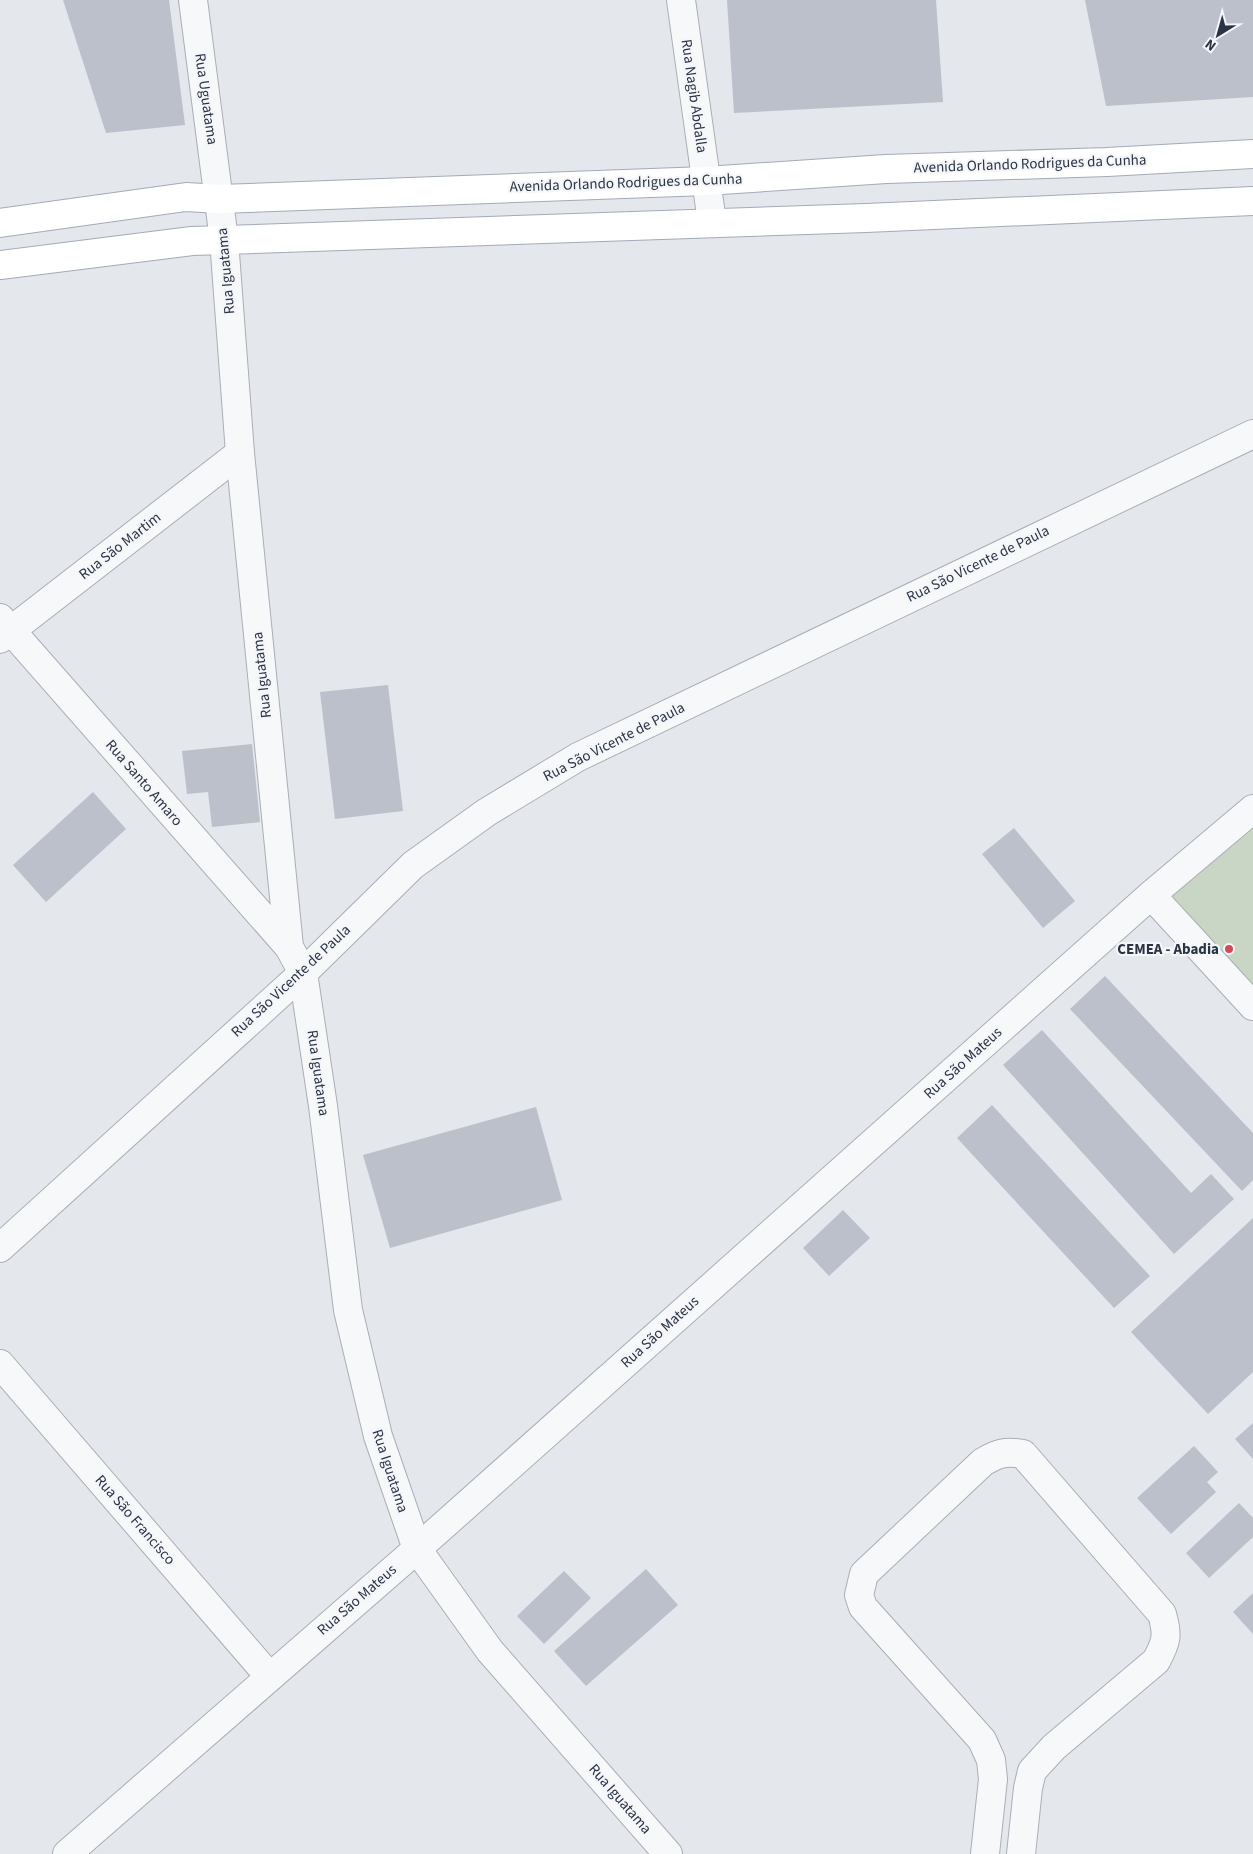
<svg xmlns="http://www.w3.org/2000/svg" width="1253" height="1854" font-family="'Source Sans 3',sans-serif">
  <rect width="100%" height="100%" fill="#e4e7ec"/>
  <!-- green -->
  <path fill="#c9d6c5" d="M1253,813V1003L1157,895Z"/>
  <!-- building -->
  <g fill="#bbc0ca">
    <path d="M63,0H169L185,125L106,133Z"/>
    <path d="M727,0H936L943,102L734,113Z"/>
    <path d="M1085,0H1253V97L1106,106Z"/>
    <path d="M388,685L403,811L335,819L320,692Z"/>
    <path d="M252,744L260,822L212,827L208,792L187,794L182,751Z"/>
    <path d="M93,792L126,829L46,902L13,865Z"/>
    <path d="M1014,828L1075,901L1043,928L982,854Z"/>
    <path d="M1105,976L1253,1133V1180L1242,1191L1070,1009Z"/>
    <path d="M1042,1030L1191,1193L1211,1174L1234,1199L1174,1254L1003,1065Z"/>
    <path d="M992,1105L1150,1276L1114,1308L957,1138Z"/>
    <path d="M536,1107L562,1200L390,1248L363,1155Z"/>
    <path d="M843,1210L870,1238L829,1276L803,1248Z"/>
    <path d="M1253,1218V1372L1208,1414L1131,1332Z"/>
    <path d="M1253,1423V1459L1235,1439Z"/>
    <path d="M1194,1446L1218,1472L1207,1482L1216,1492L1171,1534L1137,1498Z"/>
    <path d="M1239,1503L1253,1518V1537L1209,1578L1186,1553Z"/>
    <path d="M646,1569L678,1605L586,1686L554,1651Z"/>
    <path d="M564,1571L591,1598L544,1644L517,1616Z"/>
    <path d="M1253,1593V1634L1233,1612Z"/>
  </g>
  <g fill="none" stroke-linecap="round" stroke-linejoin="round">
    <defs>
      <g id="street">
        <path d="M193,0L224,240L240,453L289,947L303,973L323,1106L348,1310L378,1436L417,1549L490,1651L668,1854"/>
        <path d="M681,0L712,222"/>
        <path d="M0,618L289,947"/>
        <path d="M0,639L240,453"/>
        <path d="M1151,895L1253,1006"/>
        <path d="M0,1248L303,973L413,865L487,812L578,757L1253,434"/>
        <path d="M0,1364L269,1676"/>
        <path d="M67,1854L417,1549L1151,895L1253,809"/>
        <path d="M985,1854L993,1779L991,1760L982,1740L863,1607L859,1595L864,1574L983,1462C998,1453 1006,1451 1023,1454L1162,1614C1168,1635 1167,1641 1156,1661L1054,1747L1032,1771L1028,1788L1021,1854"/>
      </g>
      <g id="primary">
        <path d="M0,223L186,197L220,199L706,181L886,169L1107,162L1253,154"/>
        <path d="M0,265L192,241L224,240L866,218L1253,201"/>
      </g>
    </defs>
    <!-- street casing -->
    <use href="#street" stroke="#a9aeb7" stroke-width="30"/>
    <!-- primary casing -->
    <use href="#primary" stroke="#a3abb8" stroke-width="30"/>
    <!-- street -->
    <use href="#street" stroke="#f7f8fa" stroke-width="28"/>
    <!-- primary -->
    <use href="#primary" stroke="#fff" stroke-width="28"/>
  </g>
  <!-- markers -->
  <circle fill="#d1495b" stroke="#f4f6f9" stroke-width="2" cx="1229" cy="949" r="5"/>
  <g text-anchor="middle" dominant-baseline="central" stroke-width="4.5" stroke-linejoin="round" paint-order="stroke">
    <!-- street labels -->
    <g font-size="15" fill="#2b3445" stroke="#f4f6f9">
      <text transform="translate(694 96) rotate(82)">Rua Nagib Abdalla</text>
      <text transform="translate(206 99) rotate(82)">Rua Uguatama</text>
      <text transform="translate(1030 164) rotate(-2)">Avenida Orlando Rodrigues da Cunha</text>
      <text transform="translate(626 183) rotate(-2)">Avenida Orlando Rodrigues da Cunha</text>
      <text transform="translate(226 271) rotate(-95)">Rua Iguatama</text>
      <text transform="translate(120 546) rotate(-38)">Rua São Martim</text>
      <text transform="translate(978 564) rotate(-26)">Rua São Vicente de Paula</text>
      <text transform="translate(262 675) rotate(-96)">Rua Iguatama</text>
      <text transform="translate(614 742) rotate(-27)">Rua São Vicente de Paula</text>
      <text transform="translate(144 783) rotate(49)">Rua Santo Amaro</text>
      <text transform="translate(291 981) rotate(-43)">Rua São Vicente de Paula</text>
      <text transform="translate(963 1063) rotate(-42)">Rua São Mateus</text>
      <text transform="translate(318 1073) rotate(82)">Rua Iguatama</text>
      <text transform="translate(660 1332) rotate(-42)">Rua São Mateus</text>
      <text transform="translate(390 1471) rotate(72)">Rua Iguatama</text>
      <text transform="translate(135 1520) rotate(49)">Rua São Francisco</text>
      <text transform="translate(357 1600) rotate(-41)">Rua São Mateus</text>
      <text transform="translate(620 1799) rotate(49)">Rua Iguatama</text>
    </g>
    <!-- poi labels -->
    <g font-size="15" font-weight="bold" fill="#2b3445" stroke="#f4f6f9" text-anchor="end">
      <text x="1219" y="949">CEMEA - Abadia</text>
    </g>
  </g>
  <!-- north arrow -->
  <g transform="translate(1218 35) rotate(217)" stroke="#f4f6f9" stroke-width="4" paint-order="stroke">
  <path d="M0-4L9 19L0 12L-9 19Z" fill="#2b3445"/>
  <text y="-8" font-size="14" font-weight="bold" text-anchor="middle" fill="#2b3445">N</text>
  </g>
</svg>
